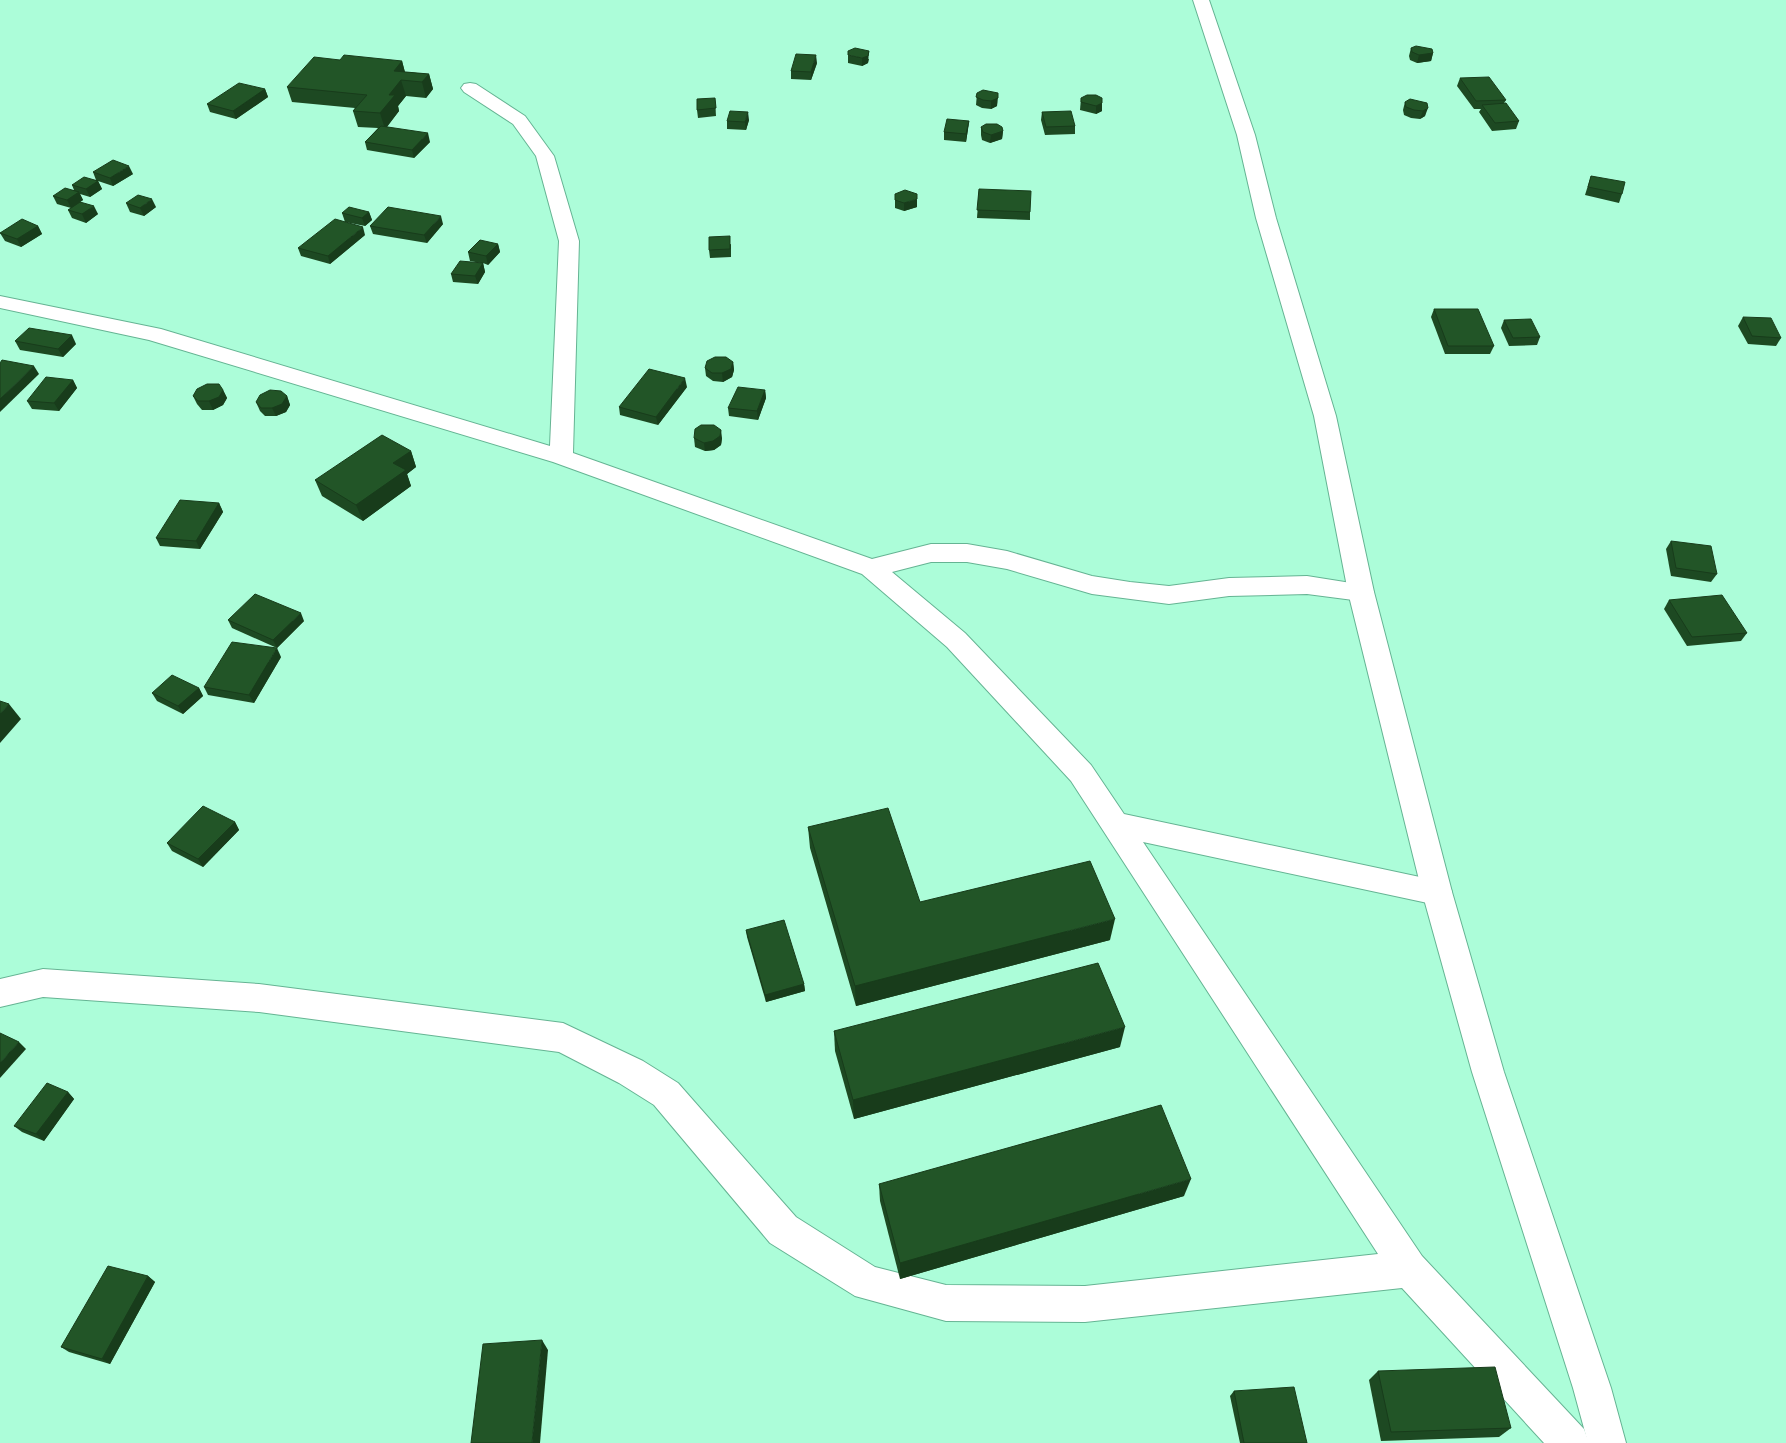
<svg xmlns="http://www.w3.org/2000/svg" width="1786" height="1443" font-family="Mulish,sans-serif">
  <rect width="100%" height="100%" fill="#acfdd9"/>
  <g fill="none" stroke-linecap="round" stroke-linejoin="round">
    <defs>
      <path id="minor" d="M470,83L476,84L525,116L554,156L579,241L573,453L872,559L931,544H967L1007,551L1092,576L1130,582L1169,586L1229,578L1307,576L1370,586L1374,592L1370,598L1361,601L1307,594L1229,596L1169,604L1092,594L1007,569L967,562H931L892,572L965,633L1091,765L1124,814L1448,883L1452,892L1448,901L1437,905L1143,842L1422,1256L1584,1429L1589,1443H1544L1402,1288L1085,1322L946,1321L855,1296L770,1243L654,1105L619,1083L559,1052L259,1012L43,997L0,1007V979L43,969L259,984L563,1023L643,1061L678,1083L796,1217L875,1267L946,1285L1085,1286L1378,1254L1071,781L947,647L862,574L553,462L149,340L0,308V296L161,329L550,446L559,241L536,156L513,124L464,92L461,88L464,84Z"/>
      <path id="secondary" d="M1193,0H1209L1255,135L1276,218L1336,416L1374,592L1452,892L1504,1072L1611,1388L1626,1443H1588L1573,1388L1472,1072L1422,892L1348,592L1314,416L1256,218L1237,135Z"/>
    </defs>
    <!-- minor casing -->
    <use href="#minor" stroke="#65b493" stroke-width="2"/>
    <!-- secondary casing -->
    <use href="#secondary" stroke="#65b493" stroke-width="2"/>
    <!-- minor -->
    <use href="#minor" fill="#fff" fill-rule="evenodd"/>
    <!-- secondary -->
    <use href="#secondary" fill="#fff" fill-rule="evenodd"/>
  </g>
  <!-- wall -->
  <g fill="#1d4922">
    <path d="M1411,48L1433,53L1431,61L1417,63L1410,60L1409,56Z"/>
    <path d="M848,55L869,59L868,63L862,66L848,63Z"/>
    <path d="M340,60L402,61L405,72L429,74L433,89L426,98L406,96L398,106L399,111L387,127L430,142L414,158L367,150L365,142L378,128L358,127L353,111L355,108L292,102L287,87Z"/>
    <path d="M817,63L811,80L791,79V71Z"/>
    <path d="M1460,78L1506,100L1504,103L1519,121L1516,129L1492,131L1479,112L1481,109H1474L1457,86Z"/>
    <path d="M265,89L268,97L236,119L210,112L207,104Z"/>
    <path d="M977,93H998L997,106L991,109L982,108L976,105Z"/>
    <path d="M715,98L716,116L698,118L697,110Z"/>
    <path d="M1081,98L1102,103V111L1096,114L1080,110Z"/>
    <path d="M1405,102L1427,103L1425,116L1420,119L1411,118L1404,115L1403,110Z"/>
    <path d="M1042,112L1075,126V134L1045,135L1041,120Z"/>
    <path d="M749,120L746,130L727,129V121Z"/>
    <path d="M969,121L968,129L966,142L944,140V132Z"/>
    <path d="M981,127L1003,131L1002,139L990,143L982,140L981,135Z"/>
    <path d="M93,172L133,174L113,186L98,181L102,189L90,197L80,194L83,200L80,202L98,214L86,223L72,218L68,210L71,208L57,204L53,196L74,190L72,185L96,180Z"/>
    <path d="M1591,176L1622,194L1619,203L1585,195Z"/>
    <path d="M979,189L1030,212V220L977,218Z"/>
    <path d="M895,194L917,207L904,211L895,208Z"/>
    <path d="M126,203L156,207L144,216L130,212Z"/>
    <path d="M369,212L372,220L365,226L345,222L342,213Z"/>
    <path d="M443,224L427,243L373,234L370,226Z"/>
    <path d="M38,226L42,234L21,247L5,241L0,233Z"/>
    <path d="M365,235L330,264L301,256L298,248Z"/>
    <path d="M498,244L500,252L488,265L483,263L485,272L478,284L453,282L451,274L481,263L470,261L468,252Z"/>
    <path d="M731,244V257L710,258L709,250Z"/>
    <path d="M1434,309L1494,346L1490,354H1445L1431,317Z"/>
    <path d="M1743,317L1781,338L1776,346L1748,344L1738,326Z"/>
    <path d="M1504,320L1540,337L1537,345L1509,346L1501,328Z"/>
    <path d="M15,341L76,344L63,357L20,350Z"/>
    <path d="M733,362L734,370L732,377L723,382L713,381L706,376L705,368Z"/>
    <path d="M73,380L77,388L59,411L32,409L27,401Z"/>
    <path d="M687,387L658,425L620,415L619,407Z"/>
    <path d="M223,390L227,398L223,405L213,410H202L197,404L193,396Z"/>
    <path d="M765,390L766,398L758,420L729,416L728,408Z"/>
    <path d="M287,396L290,405L286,412L276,416H265L260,411L256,402Z"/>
    <path d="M694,438H722L721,445L714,450L705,451L695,447Z"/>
    <path d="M411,451L416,467L407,474L411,486L363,521L322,496L315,480Z"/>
    <path d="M219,503L223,512L200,549L160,546L156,538Z"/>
    <path d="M1671,541L1717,574L1711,582L1671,576L1666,549Z"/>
    <path d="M1669,600L1747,633L1741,641L1687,646L1664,609Z"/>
    <path d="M228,620L304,621L277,648L232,628Z"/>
    <path d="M281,657L254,703L208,695L204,687Z"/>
    <path d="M199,688L203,696L183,714L157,701L152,693Z"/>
    <path d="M235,822L239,830L203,867L172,851L167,843Z"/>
    <path d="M808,827L920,902L1110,940L856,1006L810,848Z"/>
    <path d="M746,930L804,984L805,991L766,1002L747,937Z"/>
    <path d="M834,1031L1120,1047L854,1119L835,1051Z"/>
    <path d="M68,1092L74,1099L44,1141L22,1132L14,1126Z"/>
    <path d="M879,1184L1184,1196L900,1279L880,1201Z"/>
    <path d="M148,1276L155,1282L110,1364L69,1352L61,1347Z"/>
    <path d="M1378,1371L1511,1428L1499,1437L1381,1441L1369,1380Z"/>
    <path d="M1234,1391L1307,1443H1240L1230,1396Z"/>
  </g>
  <!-- shaded-wall -->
  <g fill="#183c1b">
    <path d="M869,51L868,63L862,66V58Z"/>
    <path d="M1433,53L1431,61L1417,63L1419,55Z"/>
    <path d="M816,55L817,63L811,80V72Z"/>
    <path d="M402,61L406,77L401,80L406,96L398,106L399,111L385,129L380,113L389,95L394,71Z"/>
    <path d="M429,74L433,89L426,98L422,82Z"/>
    <path d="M265,89L268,97L236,119L233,111Z"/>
    <path d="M998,93L997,106L991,109V101Z"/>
    <path d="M1102,103V111L1096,114V106Z"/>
    <path d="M1428,108L1425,116L1420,119L1423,111Z"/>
    <path d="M748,112L749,120L746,130L745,122Z"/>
    <path d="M969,121L968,129L966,142V134Z"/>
    <path d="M1003,131L1002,139L990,143L991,135Z"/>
    <path d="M428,133L430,142L414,158L412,150Z"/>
    <path d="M129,166L133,174L113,186L110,178Z"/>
    <path d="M98,181L102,189L90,197L86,189Z"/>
    <path d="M79,192L83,200L71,208L67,200Z"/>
    <path d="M152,199L156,207L144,216L140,208Z"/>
    <path d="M917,199V207L904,211V203Z"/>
    <path d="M94,206L98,214L86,223L82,214Z"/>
    <path d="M369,212L372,220L365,226L362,218Z"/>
    <path d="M441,216L443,224L427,243L424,235Z"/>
    <path d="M38,226L42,234L21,247L17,239Z"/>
    <path d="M363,227L365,235L330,264L328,256Z"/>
    <path d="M498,244L500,252L488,265L486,256Z"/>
    <path d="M483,263L485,272L478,284L475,276Z"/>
    <path d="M72,335L76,344L63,357L58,349Z"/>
    <path d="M733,362L734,370L732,377L723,382L722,373Z"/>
    <path d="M34,366L39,374L0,412V399Z"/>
    <path d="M685,378L687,387L658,425L656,417Z"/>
    <path d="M73,380L77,388L59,411L54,403Z"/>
    <path d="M223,390L227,398L223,405L213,410L209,401Z"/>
    <path d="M765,390L766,398L758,420L757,411Z"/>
    <path d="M287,396L290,405L286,412L276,416L272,408Z"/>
    <path d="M721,430L722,438L721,445L714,450L705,451L704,443Z"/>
    <path d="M411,451L416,467L407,474L411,486L363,521L356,505L393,463Z"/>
    <path d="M219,503L223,512L200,549L196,541Z"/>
    <path d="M301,613L304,621L277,648L273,640Z"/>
    <path d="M277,648L281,657L254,703L249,695Z"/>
    <path d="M199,688L203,696L183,714L178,706Z"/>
    <path d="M9,704L21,719L0,743V714Z"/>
    <path d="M235,822L239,830L203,867L198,859Z"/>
    <path d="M1115,919L1110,940L856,1006L855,986Z"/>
    <path d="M804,984L805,991L766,1002L765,995Z"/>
    <path d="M1125,1027L1120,1047L854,1119L853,1100Z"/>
    <path d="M19,1042L26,1049L0,1078V1063Z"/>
    <path d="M68,1092L74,1099L44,1141L36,1134Z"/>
    <path d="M1191,1179L1184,1196L900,1279V1263Z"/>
    <path d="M148,1276L155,1282L110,1364L102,1359Z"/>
    <path d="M542,1340L548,1350L540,1443H532Z"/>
  </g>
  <!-- building -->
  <g fill="#225527" stroke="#183c1b">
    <path d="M1416,46L1432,49L1433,53L1419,55L1412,52L1411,48Z"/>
    <path d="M855,48L869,51L868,56L862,58L848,55V51Z"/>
    <path d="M796,54L816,55L811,72L791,71Z"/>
    <path d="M344,55L402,61L394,71L429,74L422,82L401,80L389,95H395L380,113L353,111L367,95L287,87L314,57L340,60Z"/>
    <path d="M1489,77L1506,100L1476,101L1460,78Z"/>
    <path d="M239,83L265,89L233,111L207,104Z"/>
    <path d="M983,90L998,93V98L991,101L983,100L976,97L977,93Z"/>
    <path d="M1087,95H1096L1102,98V103L1096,106L1081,102V98Z"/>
    <path d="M715,98L716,108L697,110V99Z"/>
    <path d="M1410,99L1427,103L1428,108L1423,111L1414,110L1406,107L1405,102Z"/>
    <path d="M1506,103L1519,121L1495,123L1482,105Z"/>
    <path d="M730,111L748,112L745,122L727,121Z"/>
    <path d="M1071,111L1075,126L1046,127L1042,112Z"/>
    <path d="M947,119L969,121L966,134L944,132Z"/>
    <path d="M986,124H997L1002,127L1003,131L991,135L983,132L981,127Z"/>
    <path d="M381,126L428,133L412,150L365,142Z"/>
    <path d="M113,160L129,166L110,178L93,172Z"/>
    <path d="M1591,176L1625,182L1622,194L1588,187Z"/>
    <path d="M84,177L98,181L86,189L72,185Z"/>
    <path d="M65,188L79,192L67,200L53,196Z"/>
    <path d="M979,189L1031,191L1030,212L977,210Z"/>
    <path d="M905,190L917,194V199L904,203L895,200V194Z"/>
    <path d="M138,195L152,199L140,208L126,203Z"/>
    <path d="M80,202L94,206L82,214L68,210Z"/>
    <path d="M349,207L369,212L362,218L342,213Z"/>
    <path d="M388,207L441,216L424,235L370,226Z"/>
    <path d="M22,219L38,226L17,239L0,233Z"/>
    <path d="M335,219L363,227L328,256L298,248Z"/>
    <path d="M730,236V249L709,250V237Z"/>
    <path d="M480,240L498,244L486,256L468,252Z"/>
    <path d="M460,261L483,263L475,276L451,274Z"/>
    <path d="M1434,309H1478L1494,346H1448Z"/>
    <path d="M1743,317L1771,318L1781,338L1752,336Z"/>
    <path d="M1531,319L1540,337L1513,338L1504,320Z"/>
    <path d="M29,328L72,335L58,349L15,341Z"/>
    <path d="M715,357H726L733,362L731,369L722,373H712L705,368L707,361Z"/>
    <path d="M2,360L34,366L0,399V363Z"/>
    <path d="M649,369L685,378L656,417L619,407Z"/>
    <path d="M46,377L73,380L54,403L27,401Z"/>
    <path d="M207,384H219L223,390L219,397L209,401H198L193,396L197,389Z"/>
    <path d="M738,387L765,390L757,411L728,408Z"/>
    <path d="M270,390L281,391L287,396L282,404L272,408H261L256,402L260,395Z"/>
    <path d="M701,425H714L721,430L720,436L713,441L704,443L694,438L695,429Z"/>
    <path d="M382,435L411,451L393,463L406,470L356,505L315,480Z"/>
    <path d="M180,500L219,503L196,541L156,538Z"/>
    <path d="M1671,541L1711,546L1717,574L1676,568Z"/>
    <path d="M255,594L301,613L273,640L228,620Z"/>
    <path d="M1722,595L1747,633L1692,637L1669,600Z"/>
    <path d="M232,642L277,648L249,695L204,687Z"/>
    <path d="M172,675L199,688L178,706L152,693Z"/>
    <path d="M0,701L9,704L0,714Z"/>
    <path d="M203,806L235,822L198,859L167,843Z"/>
    <path d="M888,808L920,902L1090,861L1115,919L855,986L808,827Z"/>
    <path d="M784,920L804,984L765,995L746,930Z"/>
    <path d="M1098,963L1125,1027L853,1100L834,1031Z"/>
    <path d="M0,1033L19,1042L0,1063Z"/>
    <path d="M47,1083L68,1092L36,1134L14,1126Z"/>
    <path d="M1161,1105L1191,1179L900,1263L879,1184Z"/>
    <path d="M108,1266L148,1276L102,1359L61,1347Z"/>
    <path d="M542,1340L532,1443H471L483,1344Z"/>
    <path d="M1495,1367L1511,1428L1391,1432L1378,1371Z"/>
    <path d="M1294,1387L1307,1443H1244L1234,1391Z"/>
  </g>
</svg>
